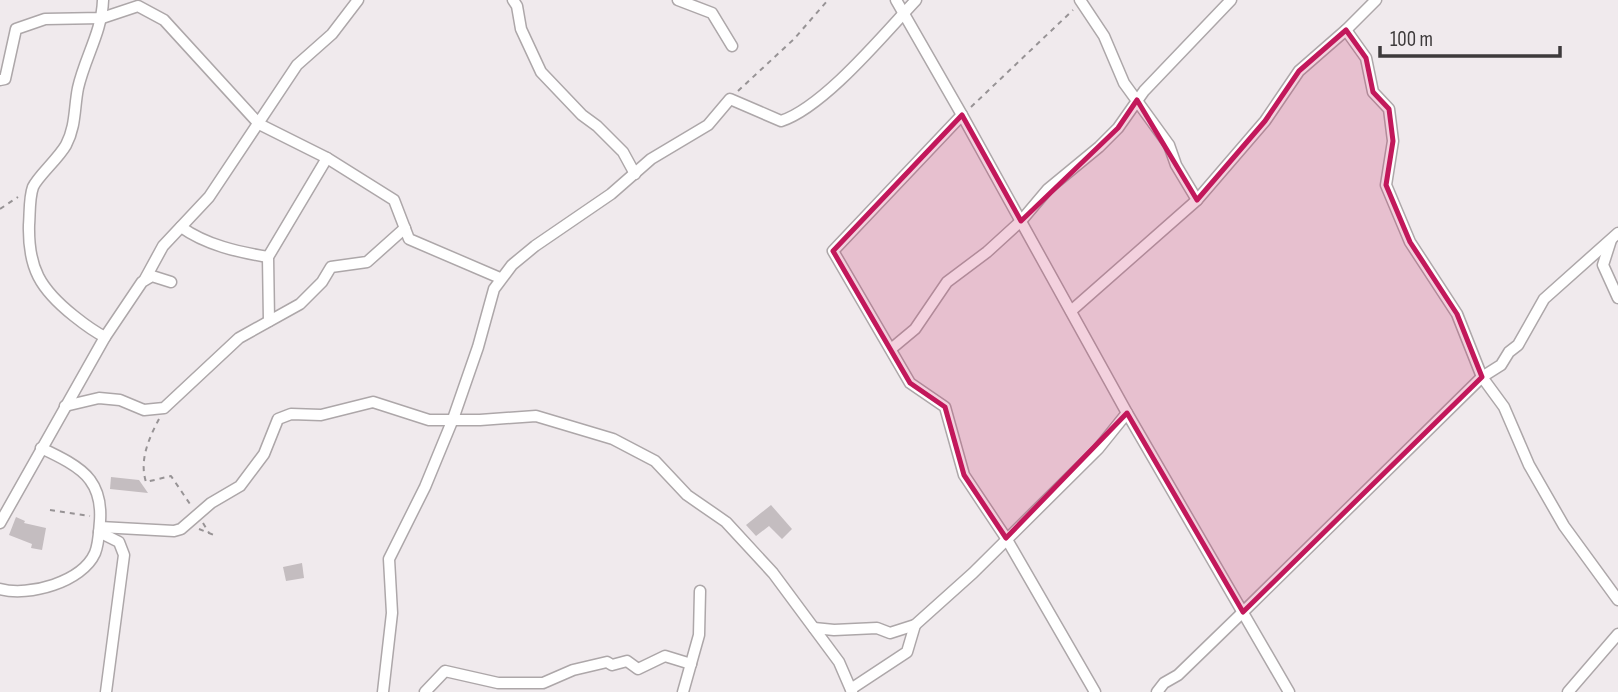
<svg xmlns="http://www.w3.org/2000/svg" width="1618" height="692" font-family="'Sofia Sans Condensed',sans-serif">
  <rect width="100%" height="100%" fill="#f0eaed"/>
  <!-- building -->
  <g fill="#c4bdc0">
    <path d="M111,477L139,480L148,493L110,489Z"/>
    <path d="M771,505L792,529L782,539L769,526L756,536L746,525Z"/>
    <path d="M16,517L25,521L24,523L46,528L42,550L31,548L32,544L9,535Z"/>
    <path d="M302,563L304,578L286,581L283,567Z"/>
  </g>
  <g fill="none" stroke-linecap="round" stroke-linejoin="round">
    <defs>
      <g id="street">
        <path d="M103,0C102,32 85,57 78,88C74,108 76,126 66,145C58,159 38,176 33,187C29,198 30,213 29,225C28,268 40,289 74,316C84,324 93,331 105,337"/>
        <path d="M513,0L517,6L521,29L541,72L582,115L597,126L623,152L635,174"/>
        <path d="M678,0L712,13L732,46"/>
        <path d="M896,0L962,115L1127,413L1289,692"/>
        <path d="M1080,0L1104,36L1124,83L1169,145L1176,165L1197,200"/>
        <path d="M1346,30L1366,58L1373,92L1389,109L1393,141L1386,185L1410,242L1457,314L1482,377L1504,407L1529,465L1564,526L1618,600"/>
        <path d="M0,80L5,79L16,29L45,19L102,18L138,6L164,20L259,124L327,158L394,200L409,239L500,278"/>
        <path d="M962,115L833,251L910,383L945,407L964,475L1006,538L1095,692"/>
        <path d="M181,227C206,245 238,252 268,257"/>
        <path d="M1611,240L1603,265L1618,298"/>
        <path d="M145,279L163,246L209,197L297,65L332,34L358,0"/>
        <path d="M1071,311L1197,200L1265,121L1299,71L1346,30L1376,0"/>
        <path d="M269,321L268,257L327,158"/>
        <path d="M891,349L915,329L947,282L987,252L1021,221L1048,189L1099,147L1118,128L1144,91L1231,0"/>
        <path d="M65,406L99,398L120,400L144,410L164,408L239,338L300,304L322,282L331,267L367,262L405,228"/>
        <path d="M0,523L105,337L142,282L152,276L171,282"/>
        <path d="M100,527L174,531L181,529L211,503L240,486L264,454L278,419L291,414L321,415L373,402L429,420H480L536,416L613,439L655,461L687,495L726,522L773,573L839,662L852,692"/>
        <path d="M99,532L119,542L124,555L106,692"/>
        <path d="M0,589C29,597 82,582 95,553C99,543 99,531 100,521C101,506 99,492 90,480C80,466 56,455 41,448"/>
        <path d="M814,628L834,630L877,628L890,633L915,625L973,573L1098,449L1127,413"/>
        <path d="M851,689L907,652L915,625"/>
        <path d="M383,692L392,613L389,559L425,487L453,419L478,347L494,289L512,265L535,246L611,194L651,159L708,125L730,99L781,121C824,107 884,34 916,0"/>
        <path d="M425,692L445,671L498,683H543L573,670L607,662L612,665L627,661L638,669L665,656L691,664"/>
        <path d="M683,692L699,635L700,591"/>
        <path d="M1157,692L1164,683L1178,675L1243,612L1482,377L1501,365L1509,352L1518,345L1544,299L1618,233"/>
        <path d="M1568,692L1618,634"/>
      </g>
    </defs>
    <!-- street casing -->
    <use href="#street" stroke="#ada7a9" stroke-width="13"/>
    <!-- path -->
    <g stroke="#979395" stroke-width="2" stroke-dasharray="5 5" stroke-linecap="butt">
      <path d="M738,91L794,39L828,0"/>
      <path d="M971,107L1073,10"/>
      <path d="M0,209L18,197"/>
      <path d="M159,419C149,438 139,460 146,482L171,476L190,504"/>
      <path d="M50,510L90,516"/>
      <path d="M203,523L209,533"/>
      <path d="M199,529L214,535"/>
    </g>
    <!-- street -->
    <use href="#street" stroke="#fff" stroke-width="10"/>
  </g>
  <!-- marked area -->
  <path fill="#c2185b" fill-opacity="0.2" stroke="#c2185b" stroke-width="5" stroke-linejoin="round" d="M1346,30L1366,58L1373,92L1389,109L1393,141L1386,185L1410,242L1457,314L1482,377L1243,612L1127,413L1006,538L964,475L945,407L910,383L833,251L962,115L1021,221L1118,128L1137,100L1197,200L1265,121L1299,71Z"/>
  <!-- scale -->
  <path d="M1380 46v10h180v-10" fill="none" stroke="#3d3a3b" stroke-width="3.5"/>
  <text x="1390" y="46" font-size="21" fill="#3d3a3b" stroke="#f0eaed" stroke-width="5" paint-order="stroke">100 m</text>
</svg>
